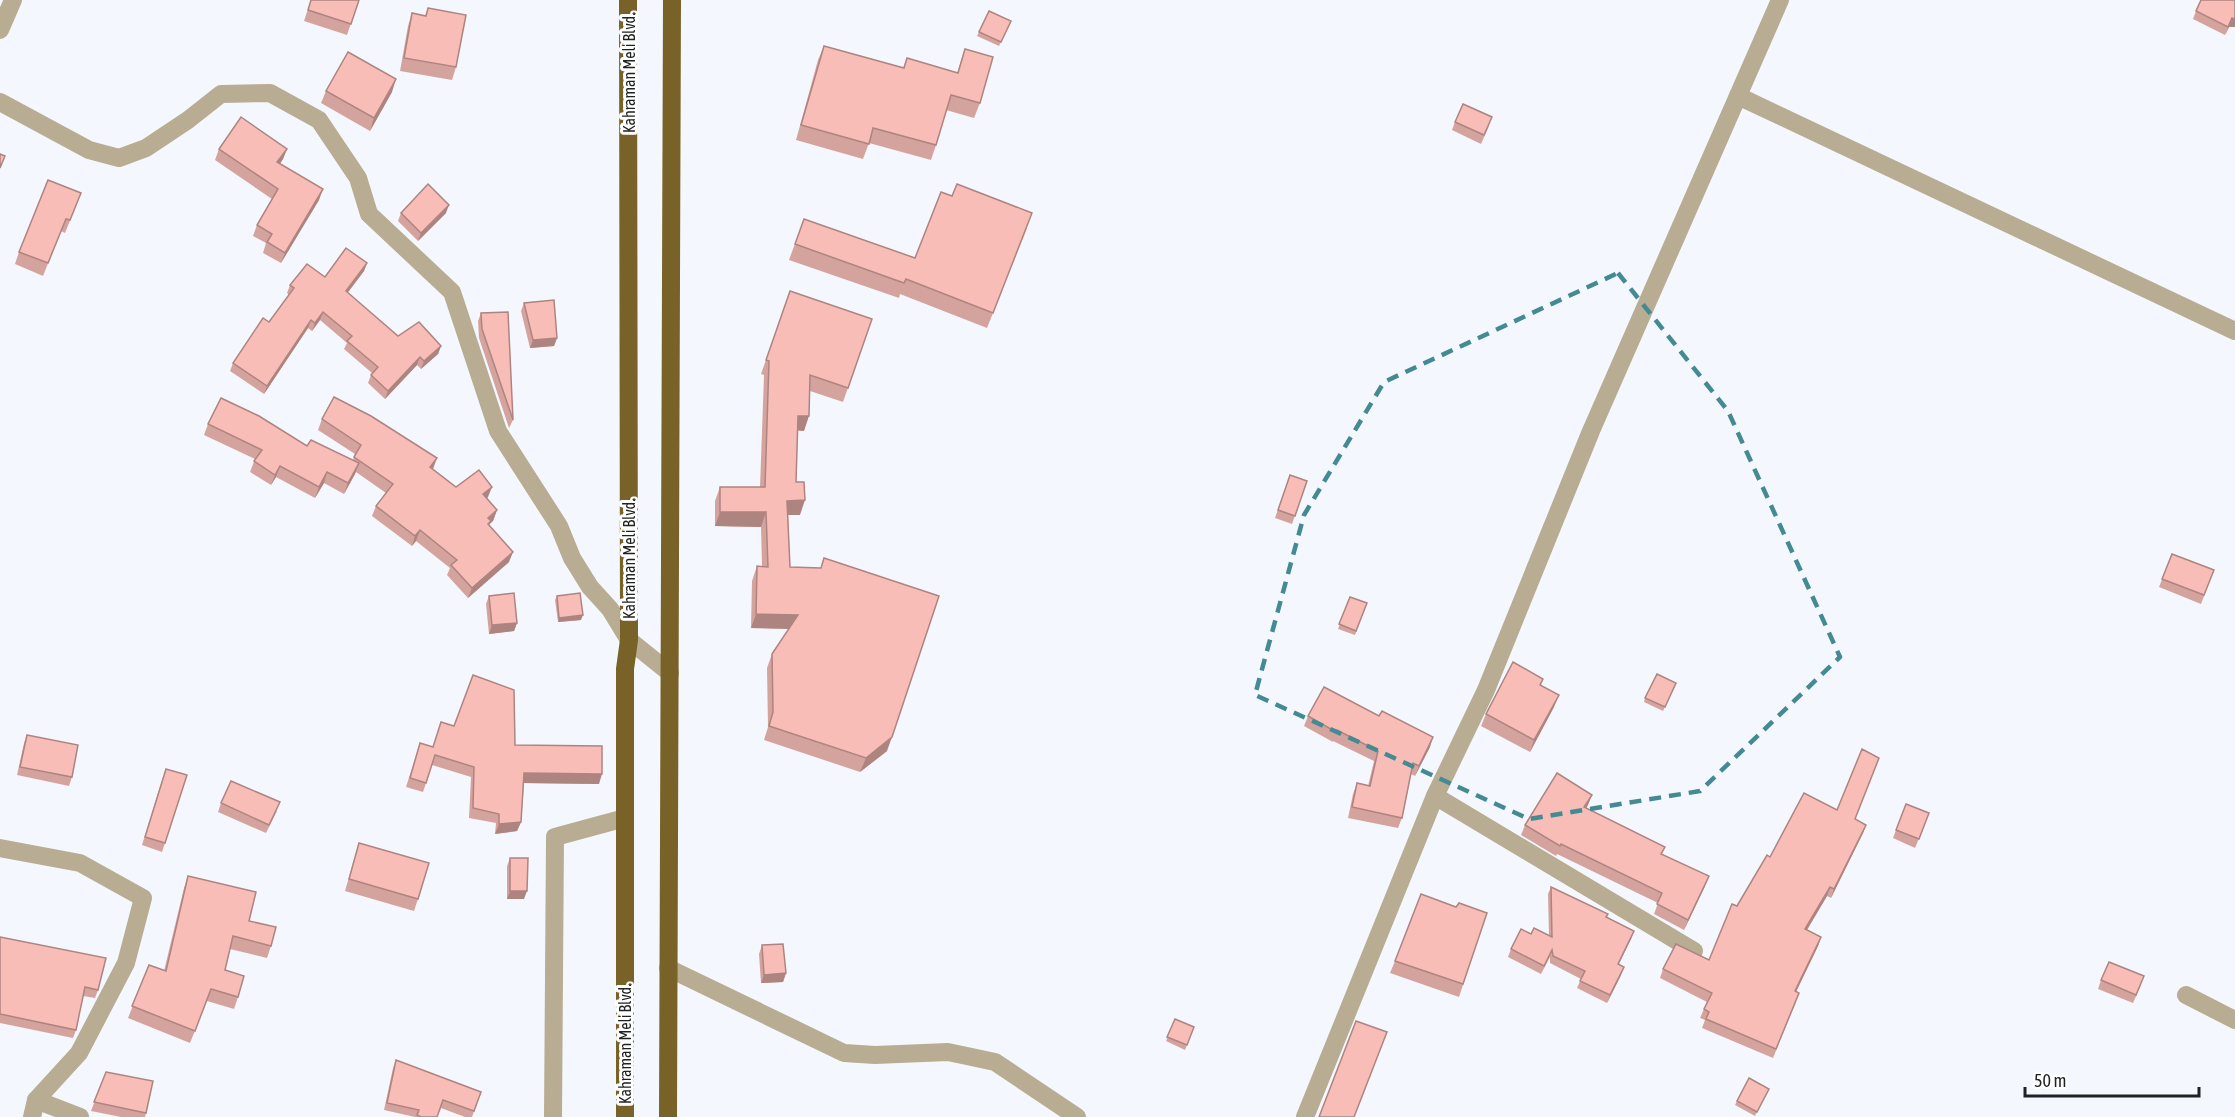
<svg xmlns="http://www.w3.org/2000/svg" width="2235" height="1117" font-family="'Asap Condensed',sans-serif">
  <rect width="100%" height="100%" fill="#f4f8fe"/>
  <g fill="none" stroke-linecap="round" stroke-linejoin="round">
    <!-- minor -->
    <g stroke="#b8ac92" stroke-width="18">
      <path d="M0,30L13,0"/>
      <path d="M1738,96L2235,331"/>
      <path d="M1435,796L1694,951"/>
      <path d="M0,848L80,863L143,898L126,963L79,1053L36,1100L32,1117"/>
      <path d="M2186,995L2235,1020"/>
      <path d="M36,1100L80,1117"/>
      <path d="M553,1117L555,837L625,818"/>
      <path d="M1305,1117L1435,796L1486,690L1591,431L1780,0"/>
    </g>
    <!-- tertiary -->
    <g stroke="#b8ac92" stroke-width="18">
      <path d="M0,102L89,150L119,158L146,148L188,120L221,94L270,93L319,120L358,178L369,214L452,292L498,431L559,526L572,558L590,587L610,609L629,640L670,673"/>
      <path d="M668,968L844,1053L875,1055L948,1052L995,1062L1077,1117"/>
    </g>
    <!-- trunk -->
    <g stroke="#786228" stroke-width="18">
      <path d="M625,1117V669L629,640L628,0"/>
      <path d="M668,1117L672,0"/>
    </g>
  </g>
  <!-- wall -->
  <g fill="#d5a39d">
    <path d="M311,0H359L347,35L304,21Z"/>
    <path d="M428,8L456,67L452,80L400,71L408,26L412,13L425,16Z"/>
    <path d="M2196,11L2229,27L2225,35L2193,19Z"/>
    <path d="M1009,26L999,46L977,36L979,32Z"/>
    <path d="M824,46L903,68L907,58L957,73L965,49L980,103L974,118L946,110L936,145L931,160L869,143L863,159L796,140L818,60Z"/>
    <path d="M326,91L392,92L370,131L321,103Z"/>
    <path d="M1455,122L1489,126L1481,144L1452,130Z"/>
    <path d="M219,149H287L283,159L280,164L319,200L281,263L263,253L266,243L253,236L257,225L272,199L215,160Z"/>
    <path d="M81,193L65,233L61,231L43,276L15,264L19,252Z"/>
    <path d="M952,196L1027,228L987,328L900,294L899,298L789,260L804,219L915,258Z"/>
    <path d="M401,213H446L418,241L398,221Z"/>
    <path d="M367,263L364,271L347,293L398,336L441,346L438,354L421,369L417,365L385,399L368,383L371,375L372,373L344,349L347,343L320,320L312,331L308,328L264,394L230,371L233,363L269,322L289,295L287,293L290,285L325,277Z"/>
    <path d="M790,291L872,319L843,402L810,391L804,431L798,430L796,482L800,515H788L790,567L887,751L860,772L764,740L768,727L767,668L772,654L789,629L751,628L752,581L757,566H762L761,527L715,526V501L720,487H760L764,375L761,374Z"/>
    <path d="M524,303L557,338L554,346L530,348L521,311Z"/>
    <path d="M481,313L513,420L509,428L479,338L478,321Z"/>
    <path d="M322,419L433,469L456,487L488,497L487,499L497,510L493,521L489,525L509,562L468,598L447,575L450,568L416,541L412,546L372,516L376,506L386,493L356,472L344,494L324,483L315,498L276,477L271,485L250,472L255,459L204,435L208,424L307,446L353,460L355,454L318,430Z"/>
    <path d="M1290,475L1307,481L1292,524L1275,518Z"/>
    <path d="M2172,554L2214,570L2201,604L2159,587Z"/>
    <path d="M489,596L517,623L514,631L489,634L486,604Z"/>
    <path d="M557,596L581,620L558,622L555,600Z"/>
    <path d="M1350,597L1367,603L1355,635L1338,629Z"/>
    <path d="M1543,679L1541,685L1554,707L1530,752L1481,726L1486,714Z"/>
    <path d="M1674,687L1663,711L1644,702L1645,698Z"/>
    <path d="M1308,716L1430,747L1415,776L1411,774L1402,818L1398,828L1348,818L1353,794L1357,783L1368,786L1374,761L1333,741V742L1304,726Z"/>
    <path d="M27,735L72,777L69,786L17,775L24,743Z"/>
    <path d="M420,743L432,747L515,745L599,784L524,783L521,822L517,831L495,834L496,823L469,818L471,777L432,765L423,792L406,787Z"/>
    <path d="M163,777L165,843L162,852L142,845Z"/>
    <path d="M1592,795L1586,808L1665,847L1662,854L1705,886L1684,930L1654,914L1658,903L1557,854L1556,856L1521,835L1525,825Z"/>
    <path d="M221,803L277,811L266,833L218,812Z"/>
    <path d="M1855,819L1866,825L1863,833L1831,898L1827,896L1807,930L1821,937L1818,946L1796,992V1002L1773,1058L1702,1028L1705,1020L1700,1018L1707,1002L1660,978L1663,969L1709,960L1737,906L1770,857Z"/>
    <path d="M1926,822L1915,848L1893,838L1896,830Z"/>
    <path d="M359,843L418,899L414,911L345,891Z"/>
    <path d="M510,858L524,899H507V866Z"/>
    <path d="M188,876L249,921L271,946L267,958L230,949L225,970L238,997L234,1009L207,1001L190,1043L128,1018L149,965L164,971L184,888Z"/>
    <path d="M1551,887L1606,918L1634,931L1618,964L1621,975L1607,1003L1577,988L1581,979L1550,963V957L1541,974L1508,957L1511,949L1531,934L1549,936L1548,894Z"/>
    <path d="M1456,907L1487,913L1459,997L1390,973L1395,961Z"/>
    <path d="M0,937L98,990L95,998L83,996L76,1030L73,1038L0,1023Z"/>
    <path d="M762,945L786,973L783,982L761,983L759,954Z"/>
    <path d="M2101,980L2141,985L2133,1003L2098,989Z"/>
    <path d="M1175,1019L1194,1027L1185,1050L1166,1041Z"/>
    <path d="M396,1060L481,1092L472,1117H465L441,1108L437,1117H415L384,1110L393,1068Z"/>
    <path d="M106,1072L146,1113L145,1117H121L91,1111Z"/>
    <path d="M1769,1089L1755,1116L1735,1105L1737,1101Z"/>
  </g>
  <!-- shaded-wall -->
  <g fill="#ae8480">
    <path d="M2232,18L2235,19V27H2229L2225,35Z"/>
    <path d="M396,79L392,92L370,131L374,118Z"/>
    <path d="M287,149L283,159L273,173L277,162Z"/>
    <path d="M323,189L319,200L281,263L285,253Z"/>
    <path d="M449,205L446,213L418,241L421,233Z"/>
    <path d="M367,263L364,271L343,299L346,291Z"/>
    <path d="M323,312L320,320L312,331L315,323Z"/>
    <path d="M311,320L308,328L264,394L267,386Z"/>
    <path d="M557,338L554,346L530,348L533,340Z"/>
    <path d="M441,346L438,354L421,369L424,361Z"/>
    <path d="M420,357L417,365L385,399L388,391Z"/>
    <path d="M798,416H809L804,431L793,430Z"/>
    <path d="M437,458L433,469L430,467Z"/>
    <path d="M359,463L355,474L344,494L348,483Z"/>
    <path d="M280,466L276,477L271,485L275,475Z"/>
    <path d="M327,472L324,483L315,498L319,487Z"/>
    <path d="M492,487L488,497L479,504L483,494Z"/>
    <path d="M805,500L800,515H782L787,501Z"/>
    <path d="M497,510L493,521L489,524L487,531L488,518Z"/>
    <path d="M720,512H766L761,527L715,526Z"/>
    <path d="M420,530L416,541L412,546L415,536Z"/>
    <path d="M513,552L509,562L468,598L472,588Z"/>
    <path d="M756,614L798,615L793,629L751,628Z"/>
    <path d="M583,615L581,620L558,622L559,618Z"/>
    <path d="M517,623L514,631L489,634L492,625Z"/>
    <path d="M1559,695L1554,707L1530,752L1534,740Z"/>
    <path d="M892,737L887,751L860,772L866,758Z"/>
    <path d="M1433,737L1430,747L1415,776L1419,766Z"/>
    <path d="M524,773L602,774L599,784L521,783Z"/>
    <path d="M1592,795L1588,805L1581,817L1584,807Z"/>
    <path d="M521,822L517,831L495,834L499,824Z"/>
    <path d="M1866,825L1863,833L1831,898L1834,889Z"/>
    <path d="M1709,876L1705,886L1684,930L1688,920Z"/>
    <path d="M1830,887L1827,896L1802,938L1805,929Z"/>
    <path d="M510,891H527L524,899H507Z"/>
    <path d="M1634,931L1631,939L1615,972L1618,964Z"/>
    <path d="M1821,937L1818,946L1792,1000L1795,991Z"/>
    <path d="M1624,967L1621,975L1607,1003L1610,995Z"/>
    <path d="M786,973L783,982L761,983L764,975Z"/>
  </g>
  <!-- building -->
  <g fill="#f8bdb7" stroke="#ae8480" stroke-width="1.5">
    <path d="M311,0H359L351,24L308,10Z"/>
    <path d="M2201,0H2235V19L2232,18L2228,27L2196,11Z"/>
    <path d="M428,8L466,15L456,67L404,58L412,13L426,16Z"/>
    <path d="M989,11L1011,21L1001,42L979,32Z"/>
    <path d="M824,46L904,68L907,58L958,73L965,49L993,57L980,103L951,95L936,145L873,128L869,144L801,125Z"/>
    <path d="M348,52L396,79L374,118L326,91Z"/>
    <path d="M1463,104L1492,117L1484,135L1455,122Z"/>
    <path d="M241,117L287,149L277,162L323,189L285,253L267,242L272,234L257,225L278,189L219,149Z"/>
    <path d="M0,154L5,156L0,168Z"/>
    <path d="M48,180L81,193L70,220L66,219L48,263L19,252Z"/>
    <path d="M428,184L449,205L421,233L401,213Z"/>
    <path d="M957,184L1032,213L993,313L906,279L904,283L795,244L804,219L915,258L941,192L952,196Z"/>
    <path d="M346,248L367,263L346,291L398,336L419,322L441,346L424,361L420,357L388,391L371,375L378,367L347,341L352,336L323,312L315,323L311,320L267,386L233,363L263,318L269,322L294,288L290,285L307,264L325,277Z"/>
    <path d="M790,291L872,319L848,388L810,375L809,416H798L796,482H804L805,500L787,501L790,567L821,568L824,558L939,596L892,737L866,758L769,726L773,712L772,654L798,615L756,614L757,566L768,567L766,512H720V487H765L769,361L766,360Z"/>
    <path d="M554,300L557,338L533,340L524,303Z"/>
    <path d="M508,312L513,420L482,329L481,313Z"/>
    <path d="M334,397L371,416L437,458L430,467L456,487L479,470L492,487L483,494L497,510L488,518L491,521L488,524L513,552L472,588L451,565L457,560L420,530L415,536L376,506L393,484L354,457L361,445L322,419Z"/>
    <path d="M221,398L259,416L307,446L311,440L359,463L348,483L327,472L319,487L280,466L275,475L254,461L262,450L208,424Z"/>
    <path d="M1290,475L1307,481L1295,516L1278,510Z"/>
    <path d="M2172,554L2214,570L2204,595L2162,579Z"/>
    <path d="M514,593L517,623L492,625L489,596Z"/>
    <path d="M580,593L583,615L559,618L557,596Z"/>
    <path d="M1350,597L1367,603L1356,631L1339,624Z"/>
    <path d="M1513,662L1543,679L1540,685L1559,695L1534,740L1486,714Z"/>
    <path d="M1657,674L1676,683L1665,707L1645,698Z"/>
    <path d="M473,675L514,690L515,745L602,746V774L524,773L521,822L499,824V814L473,808L474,767L435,755L426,783L410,778L420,743L433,747L441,722L454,726Z"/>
    <path d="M1324,687L1379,716L1382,711L1433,737L1419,766L1413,763L1402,818L1352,807L1357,783L1370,786L1378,751L1337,730L1336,732L1308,716Z"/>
    <path d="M27,735L78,745L72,777L20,767Z"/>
    <path d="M1862,749L1879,758L1855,819L1866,825L1834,889L1830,887L1805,929L1821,937L1795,991L1799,993L1776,1049L1706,1019L1709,1012L1704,1009L1712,993L1663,969L1676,944L1709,960L1732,904L1737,906L1767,855L1770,857L1804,793L1837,810Z"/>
    <path d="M166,769L187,775L165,843L145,837Z"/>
    <path d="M1557,773L1592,795L1584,807L1665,847L1661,854L1709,876L1688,920L1657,904L1662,893L1561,844L1560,846L1525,825Z"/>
    <path d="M231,781L280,802L269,825L221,803Z"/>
    <path d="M1906,804L1929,813L1919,839L1896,830Z"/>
    <path d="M359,843L429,863L418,899L349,879Z"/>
    <path d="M510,858H528L527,891H510Z"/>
    <path d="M188,876L256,892L249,921L276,927L271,946L233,936L225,970L244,976L238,997L211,989L195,1031L132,1006L149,965L166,971Z"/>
    <path d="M1551,887L1608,914L1606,917L1634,931L1618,964L1624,967L1610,995L1580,981L1585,971L1553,956L1552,950L1544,966L1511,949L1521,929L1531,934L1534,928L1552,937Z"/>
    <path d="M1421,894L1456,907L1459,903L1487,913L1463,984L1395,961Z"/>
    <path d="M0,937L106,958L98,990L85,987L76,1030L0,1014Z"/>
    <path d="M783,944L786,973L764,975L762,945Z"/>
    <path d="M2109,962L2144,976L2136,995L2101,980Z"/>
    <path d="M1175,1019L1194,1027L1187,1045L1167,1037Z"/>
    <path d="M1356,1021L1387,1032L1354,1117H1319Z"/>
    <path d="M396,1060L481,1092L474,1111L443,1100L437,1117H421L417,1115L419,1110L387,1103Z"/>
    <path d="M106,1072L153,1081L146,1113L94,1102Z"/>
    <path d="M1749,1078L1769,1089L1757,1112L1737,1101Z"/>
  </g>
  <!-- marked area -->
  <path fill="none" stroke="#438a93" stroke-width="4.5" stroke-dasharray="12 8" stroke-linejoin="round" d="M1618,273L1728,411L1840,657L1700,791L1529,819L1255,695L1304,515L1384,382Z"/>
  <g text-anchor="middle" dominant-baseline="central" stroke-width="6" stroke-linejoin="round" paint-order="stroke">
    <!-- street labels -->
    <g font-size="16" fill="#202123" stroke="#fff">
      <text transform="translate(629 73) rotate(-90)">Kahraman Meli Blvd.</text>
      <text transform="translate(629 559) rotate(-90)">Kahraman Meli Blvd.</text>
      <text transform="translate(625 1044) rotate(-90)">Kahraman Meli Blvd.</text>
    </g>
  </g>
  <!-- scale -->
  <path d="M2025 1087v9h174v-9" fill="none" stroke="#202123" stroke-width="3"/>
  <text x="2034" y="1087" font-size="18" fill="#202123" stroke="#ffffff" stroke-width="4.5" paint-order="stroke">50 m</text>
</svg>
